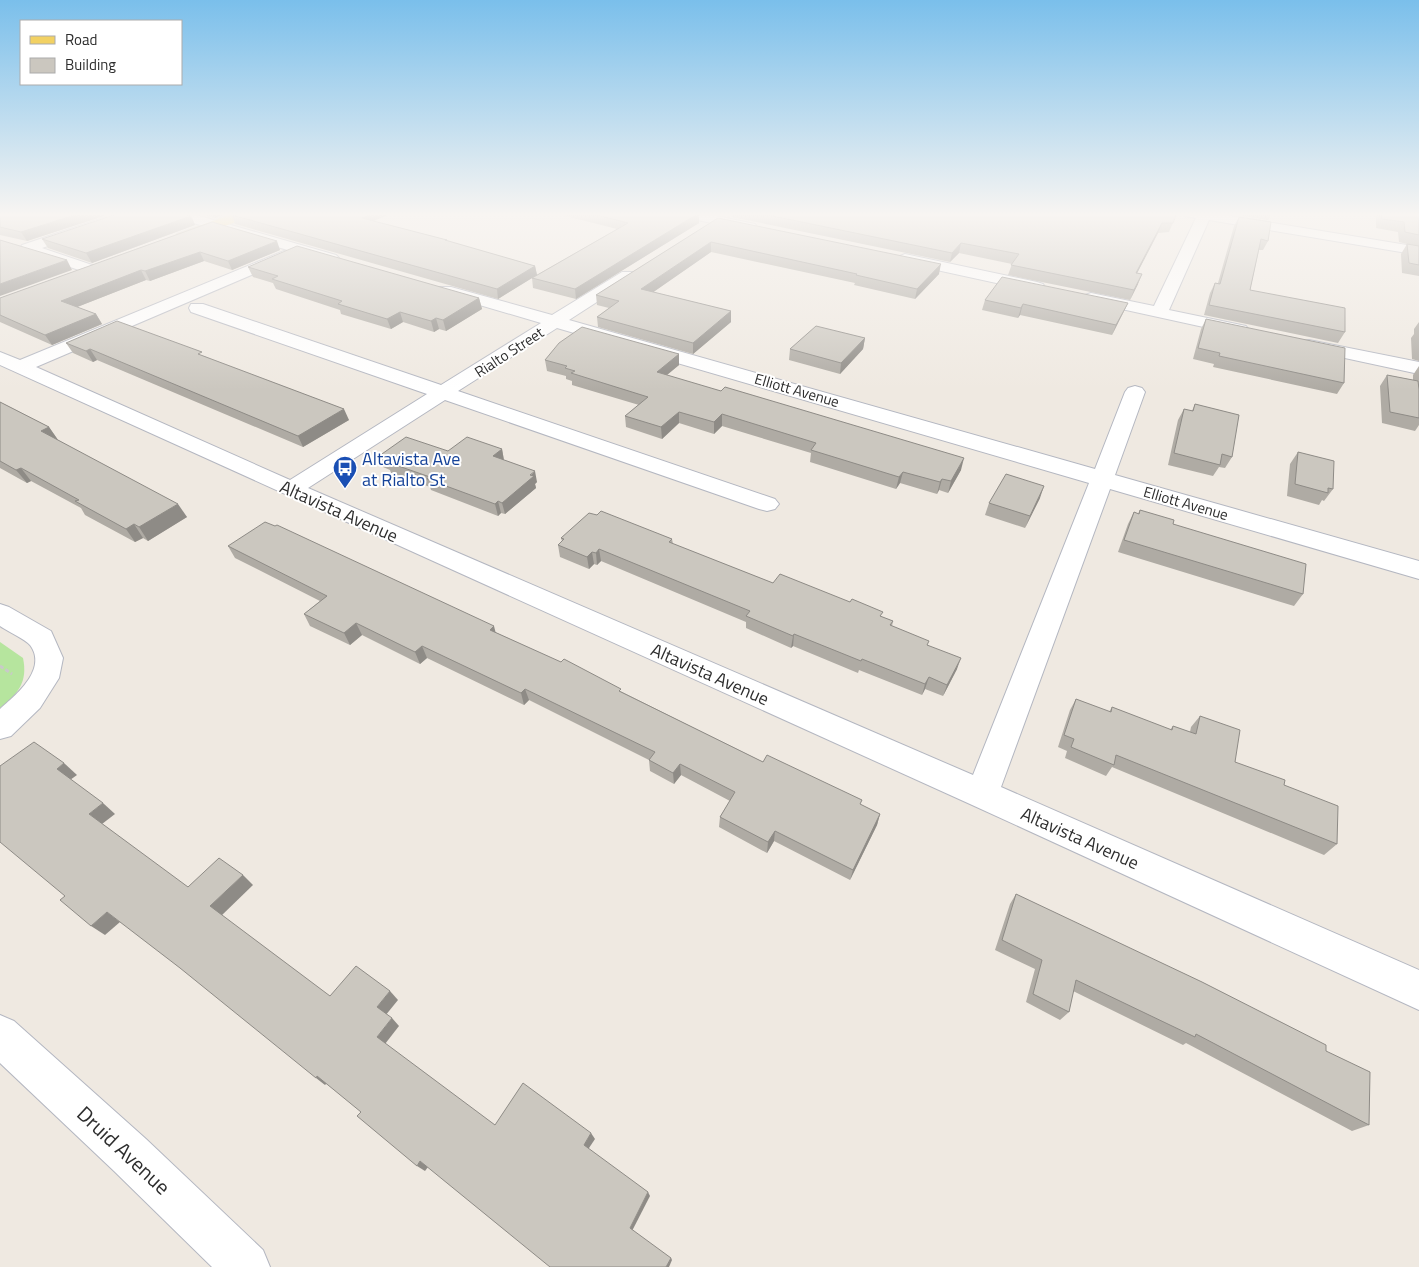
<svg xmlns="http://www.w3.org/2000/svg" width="1419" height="1267" font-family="'Titillium Web',sans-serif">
  <rect width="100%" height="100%" fill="#efe9e1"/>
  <!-- green -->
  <path fill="#b6e59e" d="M0,642L23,658C28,682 18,694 0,708Z"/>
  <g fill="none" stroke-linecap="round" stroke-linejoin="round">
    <defs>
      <g id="minor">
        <path d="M118,213H138L136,216L42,248L98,267L101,270L98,273H88L22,251L20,248L22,245Z"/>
        <path d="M167,213H189L336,255L339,258L336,261H326L169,216Z"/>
        <path d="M676,213H702L755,224L757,227L755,230L750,231L683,217Z"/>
        <path d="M1182,213H1213L1419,247V255L1209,220L1169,310L1246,326L1249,330L1246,334L1240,335L1085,301L1083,298L1085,295L1091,293L1154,306L1196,218L1184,216Z"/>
        <path d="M284,251L289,253L292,256L289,259L36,367L290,480L427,394L191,312L189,308L191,304H203L441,385L541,323L439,293L437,290L439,287H451L552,315L622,272H634L636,275L634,278L569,320L1095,469L1125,392L1128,388L1135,386L1142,388L1145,392L1115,475L1419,561V579L1110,489L1001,787L1419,970V1010L970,804L0,365V352L20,360ZM557,328L1089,483L973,775L308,488L445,400L759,509L767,511L775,509L779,504L775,499L458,391Z"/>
        <path d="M905,254L1037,282L1043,284L1045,287L1043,290L1037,292L900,262L897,259L900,256Z"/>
        <path d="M1309,340L1419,362V374L1303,349L1300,345L1303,341Z"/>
        <path d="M0,604L9,607L51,631L63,658L59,678L40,708L11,736L0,739V709C16,695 48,669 30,645C25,639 7,631 0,626Z"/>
        <path d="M0,1015L14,1021L146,1139L263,1250L270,1267H212L114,1171L0,1063Z"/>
      </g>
      <path id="major" d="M235,213H254L252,216L187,240H177L175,237L177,234Z"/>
    </defs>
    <!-- minor casing -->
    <use href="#minor" stroke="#b4b7c1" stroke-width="2"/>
    <!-- major casing -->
    <use href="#major" stroke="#c9c9c9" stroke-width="2"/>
    <!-- path -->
    <path stroke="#c9c9c9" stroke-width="3" stroke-dasharray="4 2.5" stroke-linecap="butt" d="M0,666L12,674"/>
    <!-- minor -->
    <use href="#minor" fill="#fff" fill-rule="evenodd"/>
    <!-- major -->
    <use href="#major" fill="#f2d163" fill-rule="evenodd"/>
  </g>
  <!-- wall -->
  <g fill="#afaba4">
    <path d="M0,213H113L27,241L0,235Z"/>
    <path d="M195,213H230L215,218Z"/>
    <path d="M554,213H699V223L576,299L533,288L532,278L498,299L235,224L232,215L374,221L447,240V241L535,266L537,275L617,229Z"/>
    <path d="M731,213H1177L1169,232L1158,233L1137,273L1138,284L1130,300L1008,275L1012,264L959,253L950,262L732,217Z"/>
    <path d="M1238,213H1272L1268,220L1238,215Z"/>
    <path d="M1376,213H1419V276L1402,273L1401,254L1407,244L1411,245L1399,242L1398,232L1376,228Z"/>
    <path d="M191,216L195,225L92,263L48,248L42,239Z"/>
    <path d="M1239,217L1268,241L1263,250H1259L1250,290L1345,332L1338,343L1204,315L1210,293L1215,283H1218L1234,226Z"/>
    <path d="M718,218L939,274L915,299L854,285L855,283L711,252L653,292L731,311V322L693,354L598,327L597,317L609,308L597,305L596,295Z"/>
    <path d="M212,222L280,250L232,270L204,261L150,281L146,280L77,307L96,314L102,324L52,345L0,322V298Z"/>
    <path d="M248,267L479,298L482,309L446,331L439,329L434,332L403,322L391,329L341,314L340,310L276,289L273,283L253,277Z"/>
    <path d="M985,300L1128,303L1112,335L1020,315L1018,318L982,310Z"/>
    <path d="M1206,319L1344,383L1337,394L1213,367L1214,364L1193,359L1201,329Z"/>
    <path d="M1419,322V361L1412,359L1411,338L1414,334V329Z"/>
    <path d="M865,338L863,349L840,374L789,360L790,349Z"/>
    <path d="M66,343L204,356L349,420L303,447L97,360L93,362L73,353Z"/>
    <path d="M679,354V365L667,375L961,470L948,493L939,490L937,494L900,483L896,489L810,462L811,453L722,426L714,434L679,423L662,439L626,427L625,416L639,405L572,385V381L566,379V376L547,371L545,360Z"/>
    <path d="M1419,366V425L1415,431L1382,423L1380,386L1387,375L1413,380V375Z"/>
    <path d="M0,402L49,427L58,440L187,517L148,541L143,538L135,542L85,515L81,508L31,481L27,483L0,468Z"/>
    <path d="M1195,404L1232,457L1225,468L1219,467L1213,476L1168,465L1178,420L1184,409L1192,411Z"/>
    <path d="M502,449L504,460L537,482L535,484L536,488L505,514L501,513L498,516L431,490L430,487L391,473L390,470L383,467L379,456L448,451Z"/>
    <path d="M1298,452L1333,489L1324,501L1322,500L1319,505L1287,496L1290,464Z"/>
    <path d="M1040,498L1025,528L985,515L989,503Z"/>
    <path d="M1140,510L1173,524L1303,594L1294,606L1118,552L1128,524L1134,512L1138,514Z"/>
    <path d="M597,515L672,539L673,544L773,583L882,617L893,621L892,626L928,645L957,669L943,696L925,689L922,695L859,670L858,673L793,646L791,648L746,628V622L601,561L597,565L594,564L589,569L560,557L558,545L562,541L561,538Z"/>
    <path d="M228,546L495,632L622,692L763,762L880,814L877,825L850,880L774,841L767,853L719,827L720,817L730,801L681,775L674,784L650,771L649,760L529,700L524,705L427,658L420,664L362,635L350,645L310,626L304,614L320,601L235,558Z"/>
    <path d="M1076,699L1109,712L1112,707L1170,730L1173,726L1190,732L1191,727L1200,716L1235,762L1284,785L1337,844L1324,855L1112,767L1106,776L1065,758L1067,751L1058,747L1070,710Z"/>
    <path d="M1016,894L1326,1051L1369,1125L1352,1131L1186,1043L1183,1045L1073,991L1069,1012L1060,1020L1026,1002L1035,969L995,950L1010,904Z"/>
  </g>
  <!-- shaded-wall -->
  <g fill="#8e8b86">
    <path d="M81,213H113L27,241L21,232Z"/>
    <path d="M212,213H230L215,218Z"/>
    <path d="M369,213H393L371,222L362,218Z"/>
    <path d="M699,213V223L576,299L575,289Z"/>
    <path d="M191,216L195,225L92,263L86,253Z"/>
    <path d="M1162,223L1158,233L1132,283L1136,273Z"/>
    <path d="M277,241L280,250L232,270L228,261Z"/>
    <path d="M711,242V252L642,300L641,289Z"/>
    <path d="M961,243L959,253L950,262L952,253Z"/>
    <path d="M200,252L204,261L150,281L145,271Z"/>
    <path d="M67,260L72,270L0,296V284Z"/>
    <path d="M941,264L939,274L915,299L917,289Z"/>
    <path d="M535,266L537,275L498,299L497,289Z"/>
    <path d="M141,270L146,280L67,311L61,301Z"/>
    <path d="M1142,274L1138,284L1130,300L1134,290Z"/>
    <path d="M479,298L482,309L446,331L443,320Z"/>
    <path d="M1128,303L1112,335L1116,325Z"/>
    <path d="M1023,304L1020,315L1018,318L1021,308Z"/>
    <path d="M731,311V322L693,354V343Z"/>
    <path d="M400,312L403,322L391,329L387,319Z"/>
    <path d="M96,314L102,324L52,345L45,335Z"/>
    <path d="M436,318L439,329L434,332L431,321Z"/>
    <path d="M865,338L863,349L840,374L841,363Z"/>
    <path d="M90,349L97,360L93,362L86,351Z"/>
    <path d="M679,354V365L657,383V372Z"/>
    <path d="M344,409L349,420L303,447L298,436Z"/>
    <path d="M679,412V423L662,439L661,427Z"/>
    <path d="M722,414V426L714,434V422Z"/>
    <path d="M49,427L58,440L41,431Z"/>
    <path d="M502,449L504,461L493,456Z"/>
    <path d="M964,458L961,470L948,493L951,481Z"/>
    <path d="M21,468L31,481L27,483L16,470Z"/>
    <path d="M535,471L537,482L535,484L536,488L505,514L502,503Z"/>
    <path d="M903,472L900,483L896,489L899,477Z"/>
    <path d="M942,479L939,490L937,494L940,482Z"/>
    <path d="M1044,486L1040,498L1025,528L1030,516Z"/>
    <path d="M498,501L501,513L498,516L495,504Z"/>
    <path d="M178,504L187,517L148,541L139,527Z"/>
    <path d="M134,524L143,538L135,542L126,529Z"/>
    <path d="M599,549L601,561L597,565L596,553Z"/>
    <path d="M592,552L594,564L589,569L587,557Z"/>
    <path d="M356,623L362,635L350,645L344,633Z"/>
    <path d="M494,626L497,638L490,630Z"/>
    <path d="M794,634L793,646L791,648L793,636Z"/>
    <path d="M422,646L427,658L420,664L415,652Z"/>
    <path d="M961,658L957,669L943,696L947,685Z"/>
    <path d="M929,677L925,689L922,695L925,684Z"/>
    <path d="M525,689L529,700L524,705L521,693Z"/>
    <path d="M64,763L77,775L70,780L57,769Z"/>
    <path d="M680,764L681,775L674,784L673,773Z"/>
    <path d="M103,803L115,814L102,824L89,814Z"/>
    <path d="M880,814L877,825L850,880L853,870Z"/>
    <path d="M775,831L774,841L767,853L768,842Z"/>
    <path d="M243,875L253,885L221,916L210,906Z"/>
    <path d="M107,912L120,922L105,935L91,926Z"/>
    <path d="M390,991L398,1000L385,1016L377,1007Z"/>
    <path d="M392,1018L399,1026L385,1044L377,1037Z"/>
    <path d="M317,1076L327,1083L325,1085L316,1078Z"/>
    <path d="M591,1133L595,1139L587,1151L584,1145Z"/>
    <path d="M420,1161L428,1167L425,1171L417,1166Z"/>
    <path d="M648,1192L650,1196L632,1231L630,1228Z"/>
    <path d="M671,1258L672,1260L669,1267H666Z"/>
  </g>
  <!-- building -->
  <g fill="#cbc7bf" stroke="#8e8b86">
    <path d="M0,213H81L21,232L0,227Z"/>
    <path d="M120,213H178L191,216L86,253L42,239Z"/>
    <path d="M238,213H369L366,214L369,215L362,218L447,240H445L535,266L497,289L232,215Z"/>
    <path d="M589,213H699L575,289L532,278L628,223Z"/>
    <path d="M758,213H1177L1173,223H1162L1136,273L1142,274L1134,290L1011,265L1019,254L961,243L952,253Z"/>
    <path d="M1382,213H1419V235L1405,232L1404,222L1382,219Z"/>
    <path d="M1239,217L1271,222L1268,241L1261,239L1250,290L1345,308V332L1209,305L1215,283L1220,284Z"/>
    <path d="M718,218L941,264L917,289L856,275L857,274L711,242L641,289L731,311L693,343L597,317L619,301L596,295Z"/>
    <path d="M212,222L277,241L228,261L200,252L145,271L141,270L61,301L96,314L45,335L0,315V298Z"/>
    <path d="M0,240L67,260L0,284Z"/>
    <path d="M1407,244L1419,246V265L1409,263Z"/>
    <path d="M297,246L479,298L443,320L436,318L431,321L400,312L387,319L338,304L342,301L272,279L278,276L248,267Z"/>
    <path d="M1002,277L1128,303L1116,325L1023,304L1021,308L985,300Z"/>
    <path d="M1206,319L1345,348L1344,383L1219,356L1220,353L1198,348Z"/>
    <path d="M117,321L202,352L198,354L344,409L298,436L90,349L86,351L66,343Z"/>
    <path d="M816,326L865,338L841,363L790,349Z"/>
    <path d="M582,327L679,354L657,372L721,391L725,387L964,458L951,481L942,479L940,482L903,472L899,477L811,450L816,443L722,414L714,422L679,412L661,427L625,416L648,397L571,373L575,371L565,368L567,366L545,360L559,343Z"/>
    <path d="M1387,375L1418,381L1419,389V418L1390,412Z"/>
    <path d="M0,402L49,427L41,431L178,504L139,527L134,524L126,529L75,501L79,500L21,468L16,470L0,461Z"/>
    <path d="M1195,404L1239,415L1232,457L1222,454L1220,465L1174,453L1184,409L1193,411Z"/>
    <path d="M406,437L448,451L467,437L502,449L493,456L535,471L530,475L534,476L502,503L498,501L495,504L427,479L430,477L387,462L390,459L379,456Z"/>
    <path d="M1298,452L1334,461L1333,489L1328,488V493L1295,484Z"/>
    <path d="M1006,474L1044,486L1030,516L989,503Z"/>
    <path d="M1140,510L1174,520L1173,524L1306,564L1303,594L1124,540L1134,512L1139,514Z"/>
    <path d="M601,511L672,539L669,542L773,583L780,574L850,602L852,599L883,612L880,616L893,621L890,625L929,641L927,645L961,658L947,685L929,677L925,684L862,659L861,661L794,634L793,636L746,616L750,611L599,549L596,553L592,552L587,557L558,545L564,539L561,538L589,513L597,515Z"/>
    <path d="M265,522L275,526L277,525L494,626L490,630L561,662L564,659L621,689L619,691L763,762L767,755L862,800L860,804L880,814L853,870L775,831L768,842L720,817L735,792L680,764L673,773L649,760L655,752L525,689L521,693L422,646L415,652L356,623L344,633L304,614L327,596L228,546Z"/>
    <path d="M1076,699L1111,712L1112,707L1172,730L1173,726L1196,734L1200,716L1240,730L1235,762L1285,780L1284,785L1338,806L1337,844L1116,755L1114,765L1071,747L1074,739L1064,735Z"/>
    <path d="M34,742L64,763L57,769L103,803L89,814L188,887L219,858L243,875L210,906L330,996L356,966L390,991L377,1007L392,1018L377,1037L495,1125L523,1083L591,1133L584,1145L648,1192L630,1228L671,1258L666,1267H550L420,1161L417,1166L357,1116L361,1112L317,1076L316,1078L180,968L107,912L91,926L60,900L65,896L0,842V766Z"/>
    <path d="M1016,894L1202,982L1326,1045V1051L1370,1072L1369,1125L1196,1034L1195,1037L1076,980L1069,1012L1033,994L1042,960L1002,940Z"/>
  </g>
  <!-- sky -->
  <linearGradient id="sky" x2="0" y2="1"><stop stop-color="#7abfeb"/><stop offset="0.55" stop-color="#f8f5f2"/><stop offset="1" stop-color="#f8f5f2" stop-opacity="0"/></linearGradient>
  <rect width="1419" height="390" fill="url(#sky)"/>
  <!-- icons -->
  <defs>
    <symbol id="bus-pin" viewBox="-11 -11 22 30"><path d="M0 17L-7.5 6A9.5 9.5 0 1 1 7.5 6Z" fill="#1a4fb4" stroke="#fff"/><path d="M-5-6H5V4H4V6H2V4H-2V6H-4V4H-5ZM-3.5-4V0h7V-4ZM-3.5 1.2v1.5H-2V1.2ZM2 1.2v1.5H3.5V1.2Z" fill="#fff"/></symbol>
  </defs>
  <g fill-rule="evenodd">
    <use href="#bus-pin" x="331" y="454" width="28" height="38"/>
  </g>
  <g text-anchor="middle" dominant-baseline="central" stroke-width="4" stroke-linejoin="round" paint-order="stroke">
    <!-- far-street labels -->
    <g font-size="15" fill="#2e2e2e" stroke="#fff">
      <text transform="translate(509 352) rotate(-33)">Rialto Street</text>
      <text transform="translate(797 390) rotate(16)">Elliott Avenue</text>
      <text transform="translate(1186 503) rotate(16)">Elliott Avenue</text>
    </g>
    <!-- transit labels -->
    <g font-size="18" fill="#164399" stroke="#fff" text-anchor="start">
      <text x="362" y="458">Altavista Ave<tspan x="362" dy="21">at Rialto St</tspan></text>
    </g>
    <!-- street labels -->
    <g font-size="18" fill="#2e2e2e" stroke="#fff">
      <text transform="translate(339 511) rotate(24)">Altavista Avenue</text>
      <text transform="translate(710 674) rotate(24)">Altavista Avenue</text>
      <text transform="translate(1080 838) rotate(24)">Altavista Avenue</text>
    </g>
    <!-- near-street labels -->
    <g font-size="21" fill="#2e2e2e" stroke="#fff">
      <text transform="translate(124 1150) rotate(43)">Druid Avenue</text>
    </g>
  </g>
  <!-- legend -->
  <rect x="20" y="20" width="162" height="65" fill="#ffffff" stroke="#ababab"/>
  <rect x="30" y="36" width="25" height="8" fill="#f2d163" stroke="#ababab"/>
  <text x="65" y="45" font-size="15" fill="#2e2e2e">Road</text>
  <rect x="30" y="58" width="25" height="15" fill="#cbc7bf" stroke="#ababab"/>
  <text x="65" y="70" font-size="15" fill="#2e2e2e">Building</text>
</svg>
